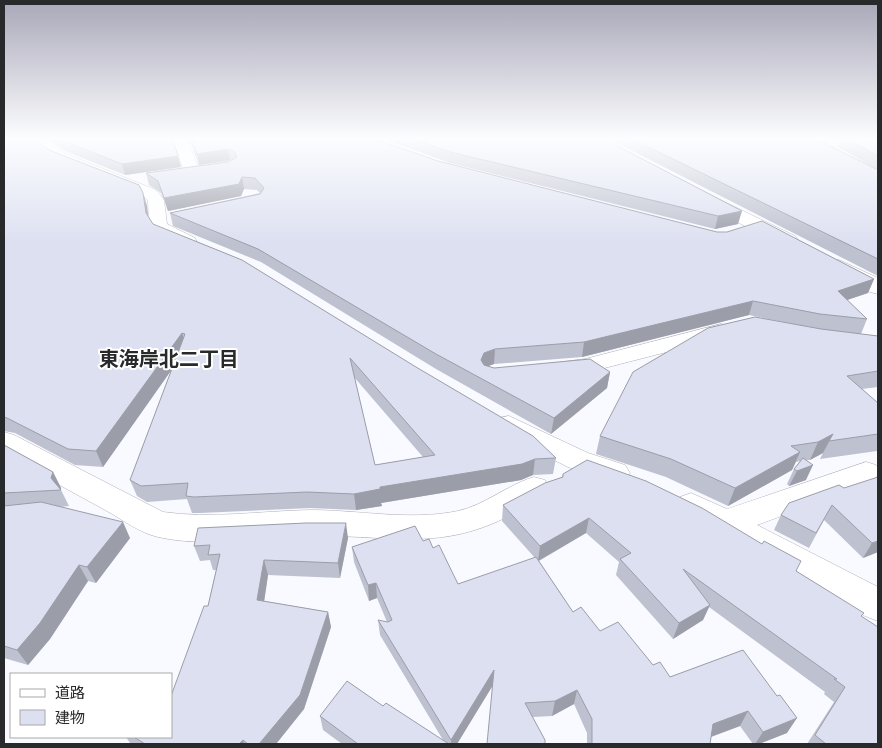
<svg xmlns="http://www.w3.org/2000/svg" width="882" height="748" font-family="'Exo 2','Noto Sans JP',sans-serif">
  <rect width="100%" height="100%" fill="#f9faff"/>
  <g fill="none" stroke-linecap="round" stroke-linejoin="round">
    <defs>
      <g id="minor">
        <path d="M25,138H42L64,153L156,190L164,200L167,224L195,238L197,242L195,246C180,250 157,238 149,226L148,201L144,196L54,159Z"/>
        <path d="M173,138H187L200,172L197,175H187L184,172Z"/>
        <path d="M824,138H861C855,144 813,151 808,144L810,141Z"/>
        <path d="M721,324L729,326L732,331L729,336L585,373L563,376L554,373L551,368L554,363L585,359Z"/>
        <path d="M509,416L588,453L625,465L630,473L625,481L615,484L568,467L499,432L495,425L499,418Z"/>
        <path d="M4,432L14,435L163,512C212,519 261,511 310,510C359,510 410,521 458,511C485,505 507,485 534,477L545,480L549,488C543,500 528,505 516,512C442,554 388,534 309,536C259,537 207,548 158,537C140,533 123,520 107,511C72,492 38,473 4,454Z"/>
        <path d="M866,462L876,465L878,468L876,481L757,525L878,587V621L865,616L680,513L675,505L680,497L691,493L727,509Z"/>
      </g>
      <g id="tertiary">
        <path d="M708,194L795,236L798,240L795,244L788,246L781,244L701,204L699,200L701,196Z"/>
        <path d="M839,260L878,278V294L870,292L831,272L828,267L831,262Z"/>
      </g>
    </defs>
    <!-- minor casing -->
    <use href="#minor" stroke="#b0b1b7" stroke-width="1"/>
    <!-- tertiary casing -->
    <use href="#tertiary" stroke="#b0b1b7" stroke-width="1"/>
    <!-- minor -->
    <use href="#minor" fill="#fff" fill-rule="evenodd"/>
    <!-- tertiary -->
    <use href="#tertiary" fill="#fff" fill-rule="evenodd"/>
  </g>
  <!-- wall -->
  <g fill="#bec1cf" fill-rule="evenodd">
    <path d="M4,138L49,150L143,193L147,206L148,217L153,224L556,458L553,474L533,475L521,480L381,503L382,506L356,510L310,508L200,513H192L187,499L147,502L137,496L130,480L172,369L103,467L75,465L15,433L4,431ZM354,377L423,457L375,465Z"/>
    <path d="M46,138H172L181,167L125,175L65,151Z"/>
    <path d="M189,138H372L438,161L874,279L868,293L847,300L867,319L861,334L878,336V387L862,389L878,403V449L877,451L820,459L823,453L810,460H807L806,480L789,486L787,484L794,469L800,461L796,462L792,470L728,506L666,477L596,454L600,436L798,325L749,315L582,357L494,364L488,366L494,368L610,372L607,388L551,434L436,369L261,262L173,226L170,213L260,193L257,190L244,189L241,196L168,211L161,193L149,185L146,173L228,162L231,161L199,165Z"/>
    <path d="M381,138H602L738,224L715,229L450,163Z"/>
    <path d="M607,138H814L878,170L838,147L841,138H878V276Z"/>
    <path d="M4,445L53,472L61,488V490L69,506L60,507L130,538L96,583L88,581L50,639L28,665L4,658Z"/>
    <path d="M563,474L796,571L861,616L878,744H807L834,702L824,694L825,692L709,607L703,620L673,639L616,575L619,562L586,533L539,561L573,612L600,631L653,665L670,677L743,650L787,733L759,744H753L740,726L711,737L710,744H587V733L574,704L552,716L533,717L493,685L457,744H342L323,730L320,716L383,706L443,740L380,635L378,620L387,622L377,598L369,601L354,562L352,547L423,541L433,548L458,584L535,558L502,521L503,505L562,477Z"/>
    <path d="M839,485L878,552L863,558L824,520L809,548L774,530L781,515Z"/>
    <path d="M348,538L340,578L268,575L264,601L328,612L331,627L304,709L276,744H132L130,743L126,737H171L208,606L216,570H213L210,560L200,561L194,546Z"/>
  </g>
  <!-- shaded-wall -->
  <g fill="#9b9da9">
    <path d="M228,149L230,160L199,165L197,154Z"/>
    <path d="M178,156L181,167L125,175L122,164Z"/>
    <path d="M242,177L244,189L241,196L168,211L164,198Z"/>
    <path d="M143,193L147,206L149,226L146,213Z"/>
    <path d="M742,211L738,224L715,229L718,216Z"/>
    <path d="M874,279L868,293L832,305L838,291Z"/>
    <path d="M753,301L749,315L582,357L584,342Z"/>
    <path d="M182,333L187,348L103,467L96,451Z"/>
    <path d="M495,349L494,364L483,368L481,360L484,353Z"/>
    <path d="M610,372L607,388L551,434L554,418Z"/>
    <path d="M833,434L823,453L810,460L818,442Z"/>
    <path d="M800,452L792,470L728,506L735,488Z"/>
    <path d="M535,459L533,475L521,480L381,503L382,506L356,510L354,494L380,487Z"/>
    <path d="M813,465L806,480L789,486L797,471Z"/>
    <path d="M53,472L61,488V490L51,478Z"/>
    <path d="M589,518L586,533L538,561L540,546Z"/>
    <path d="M123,522L130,538L96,583L87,567Z"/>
    <path d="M346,523L348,538L340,578L338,563Z"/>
    <path d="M878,541V552L863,558L872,543Z"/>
    <path d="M264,560L268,575L262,616L257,600Z"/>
    <path d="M79,565L88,581L50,639L28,665L17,650Z"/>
    <path d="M376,583L377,598L369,601L368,585Z"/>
    <path d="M710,605L703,620L673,639L679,623Z"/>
    <path d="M328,612L331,627L304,709L276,744H259Z"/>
    <path d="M494,670L493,685L457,744H451V740Z"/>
    <path d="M577,690L574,704L552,716L555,701Z"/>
    <path d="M748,711L740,726L705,739L713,724Z"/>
    <path d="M797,718L787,733L759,744H755L763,732Z"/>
    <path d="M243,740L244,744H239Z"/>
  </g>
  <!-- building -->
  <g fill="#dde0f1" stroke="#9b9da9" fill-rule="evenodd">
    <path d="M4,138H33L49,150L139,185L143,193L146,213L153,224L242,260L416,367L533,436L556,458L535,459L522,464L380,487V489L354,494L307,492L194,497L186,496L188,483L141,486L130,480L185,334L182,333L96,451L68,449L7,418L4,417ZM350,358L435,455L375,465Z"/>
    <path d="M58,138H172L178,156L122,164L61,140Z"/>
    <path d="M191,138H372L438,161L717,232H727L762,221L874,279L838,291L867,319L820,314L753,301L584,342L495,349L484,353L481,360L484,365L494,368L590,359L610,372L554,418L436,354L258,249L170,213L260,194L264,188L255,178L242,177L239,184L164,198L158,181L146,173L228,162L237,157L234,151L228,149L197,154Z"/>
    <path d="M411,138H602L742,211L718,216L450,152Z"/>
    <path d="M630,138H814L878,170V259Z"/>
    <path d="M846,138H878V156Z"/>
    <path d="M755,317L821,329L878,336V371L847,376L878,403V434L829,441L833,434L818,442L791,446L800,452L735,488L671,459L600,436L633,372L708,328Z"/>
    <path d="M4,445L53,472L51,478L61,490L4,493Z"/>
    <path d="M803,458L813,465L797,471L794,469Z"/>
    <path d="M587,460L646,481L702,508L762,544L764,541L801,561L796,571L864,613L861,616L878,627V744H826L815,735L845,687L834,679H837L683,569L710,605L679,623L620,559L631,553L589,518L540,546L503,505L545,483L563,477V474Z"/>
    <path d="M878,477V541L872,543L832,505L816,533L781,515L789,503L839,485L844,488Z"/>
    <path d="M41,502L123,522L87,567L79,565L40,623L17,650L4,646V506Z"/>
    <path d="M306,523H346L338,563L264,560L257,600L328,612L300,695L259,744H248L243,740L239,744H145L134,737H171V696L204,606H208L220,554L208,555L210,545L194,546L198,528Z"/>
    <path d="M415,526L423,541L429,539L433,548L439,545L458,584L536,557L573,612L581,607L600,631L618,622L653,665L660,662L670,677L743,650L777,696L780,695L797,718L763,732L748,711L713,724L710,744H592V719L577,690L555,701L525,703L545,740V744H487L494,670L451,740L378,620L388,622L392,620L376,583L368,585L352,547Z"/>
    <path d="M347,681L383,706L386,703L449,744H358L320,716Z"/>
  </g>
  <!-- sky -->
  <linearGradient id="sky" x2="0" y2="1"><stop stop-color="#a9a7b8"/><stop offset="0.57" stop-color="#fcfdff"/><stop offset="1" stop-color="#fcfdff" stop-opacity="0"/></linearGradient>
  <rect width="882" height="243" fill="url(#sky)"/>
  <g text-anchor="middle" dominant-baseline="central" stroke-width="4" stroke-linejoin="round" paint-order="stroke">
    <!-- neighbourhood labels -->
    <g font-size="20" font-weight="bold" fill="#28292b" stroke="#fff">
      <text x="169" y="358">東海岸北二丁目</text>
    </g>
  </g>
  <!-- border -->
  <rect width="882" height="748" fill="none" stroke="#28292b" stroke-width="10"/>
  <!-- legend -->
  <rect x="10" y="673" width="162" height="65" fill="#ffffff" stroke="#a9a9aa"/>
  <rect x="20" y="689" width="25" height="8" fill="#ffffff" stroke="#a9a9aa"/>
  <text x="55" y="698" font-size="15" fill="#28292b">道路</text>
  <rect x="20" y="710" width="25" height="15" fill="#dde0f1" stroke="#a9a9aa"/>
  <text x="55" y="723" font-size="15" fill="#28292b">建物</text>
</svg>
